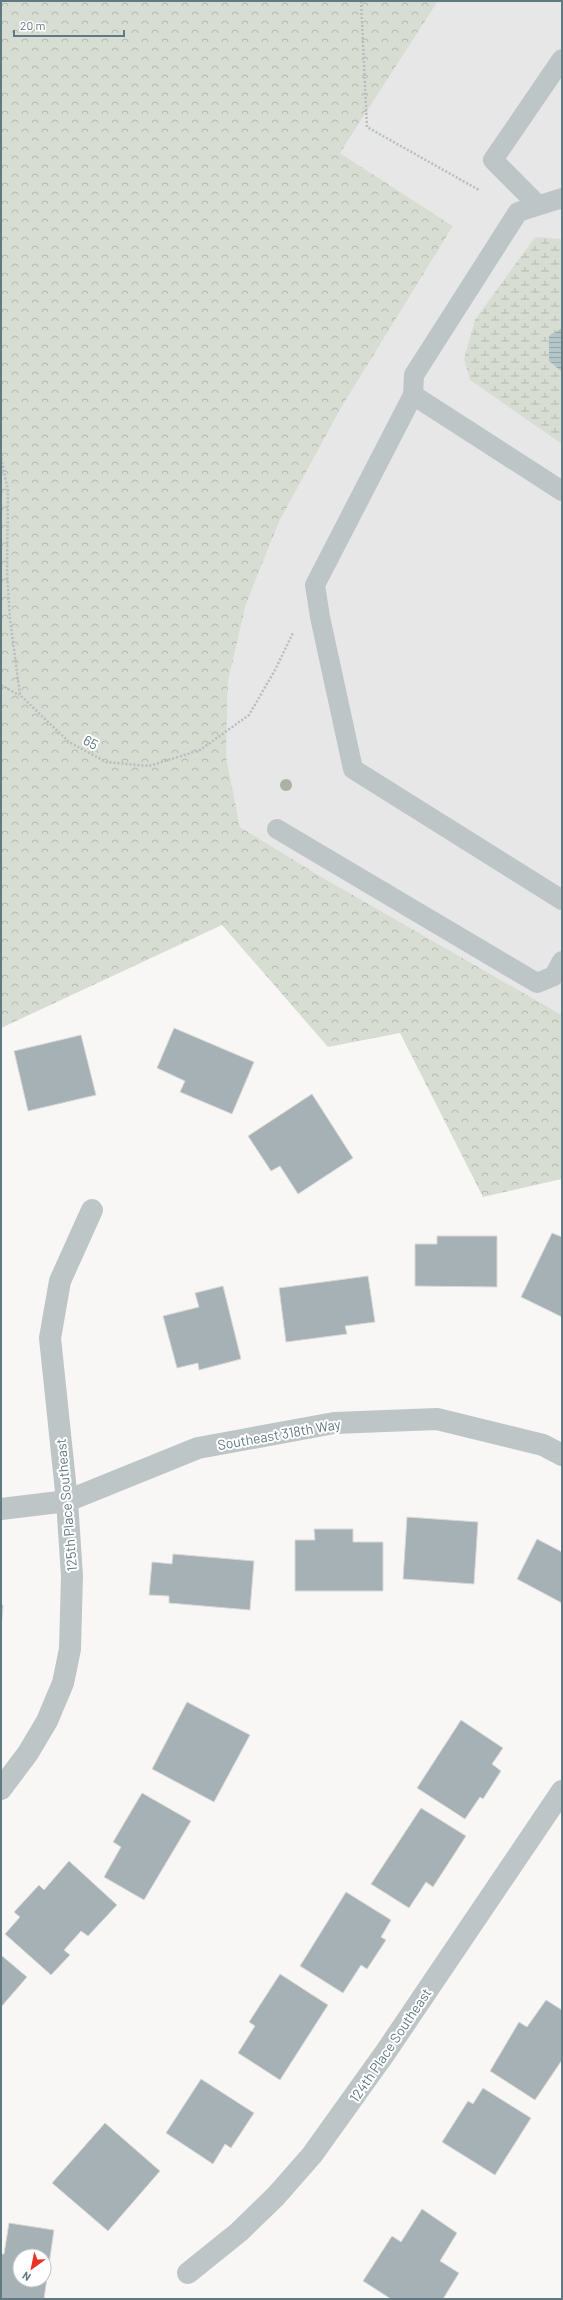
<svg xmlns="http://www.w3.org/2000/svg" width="563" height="2300" font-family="Barlow,sans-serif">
  <defs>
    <pattern id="forest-crowns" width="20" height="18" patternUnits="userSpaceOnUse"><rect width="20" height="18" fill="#d8ddd4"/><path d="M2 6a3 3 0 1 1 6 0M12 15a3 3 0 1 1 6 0" fill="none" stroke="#b3b8b1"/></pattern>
    <pattern id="wetland-marsh" width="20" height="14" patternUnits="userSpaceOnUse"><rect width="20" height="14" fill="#d8ddd4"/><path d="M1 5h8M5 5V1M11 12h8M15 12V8" fill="none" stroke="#b3b8b1"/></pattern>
    <pattern id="water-rules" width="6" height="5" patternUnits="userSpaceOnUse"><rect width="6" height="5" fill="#b4c6c7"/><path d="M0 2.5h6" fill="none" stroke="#96a6a7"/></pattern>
  </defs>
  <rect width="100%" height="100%" fill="#f8f7f5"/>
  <!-- built -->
  <path fill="#e6e7e6" d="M438,1H562V1015L320,876L240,827L226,756L228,682L246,604L279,522L341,408L453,226L340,153Z"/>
  <!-- forest -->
  <path fill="url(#forest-crowns)" d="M1,1H438L340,153L453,226L341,408L279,522L246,604L228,682L226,756L240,827L320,876L562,1015V1179L483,1197L400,1033L328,1047L222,925L1,1028Z"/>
  <!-- wetland -->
  <path fill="url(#wetland-marsh)" d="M535,237L562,239V328L549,337V361L562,372V444L470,380L464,359L475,320Z"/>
  <!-- water -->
  <path fill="url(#water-rules)" d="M562,328V372L549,361V336Z"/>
  <!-- building -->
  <g fill="#a5b1b5" stroke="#d9d9d7" fill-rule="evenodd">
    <path d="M174,1028L254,1062L232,1114L180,1092L185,1081L157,1068Z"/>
    <path d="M81,1035L96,1095L28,1111L14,1051Z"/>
    <path d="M312,1094L353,1158L298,1194L280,1166L271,1171L248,1136Z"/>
    <path d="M552,1233L562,1237V1317L521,1297Z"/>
    <path d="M437,1236H497V1287L415,1286V1244H437Z"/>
    <path d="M368,1276L375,1322L345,1326L347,1334L286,1342L279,1288Z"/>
    <path d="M223,1286L241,1359L199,1370L198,1363L177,1368L163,1316L199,1307L195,1293Z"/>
    <path d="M407,1517L478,1522L474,1584L403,1579Z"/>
    <path d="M314,1529H353V1542H383V1591H295V1540H315Z"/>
    <path d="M537,1539L562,1552V1603L517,1579Z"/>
    <path d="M173,1554L254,1561L250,1610L169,1603V1596L149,1595L152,1562L172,1564Z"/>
    <path d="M1,1605H3L1,1631Z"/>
    <path d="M187,1702L250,1735L214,1802L152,1769Z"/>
    <path d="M461,1720L503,1748L492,1764L501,1771L483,1799L480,1797L465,1819L417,1788Z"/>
    <path d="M142,1793L191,1821L144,1900L104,1877L121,1847L113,1842Z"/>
    <path d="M421,1808L466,1836L433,1887L426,1882L409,1908L371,1884Z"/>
    <path d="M69,1861L117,1905L88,1936L81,1931L64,1950L70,1955L51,1975L5,1934L20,1917L14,1912L39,1885L44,1890Z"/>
    <path d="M346,1892L391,1920L381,1937L386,1940L367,1969L361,1965L343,1993L300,1966Z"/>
    <path d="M1,1955L27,1977L1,2007Z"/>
    <path d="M280,1974L328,2005L280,2080L238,2053L255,2026L249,2022Z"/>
    <path d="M546,2000L562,2010V2060L535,2100L490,2071L519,2022L527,2027Z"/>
    <path d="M201,2079L254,2113L231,2148L225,2144L213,2164L166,2133Z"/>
    <path d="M483,2088L531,2118L495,2175L442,2142L468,2101L473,2104Z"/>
    <path d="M105,2123L160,2171L108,2231L52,2183Z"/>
    <path d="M422,2209L457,2233L440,2261L459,2273L443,2299H391L363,2281L392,2236L401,2242Z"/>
    <path d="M9,2223L54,2230L44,2299H1V2254H4ZM20,2256H44V2280H20Z"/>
  </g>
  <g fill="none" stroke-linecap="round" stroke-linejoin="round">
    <!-- path -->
    <g stroke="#b8bdbf" stroke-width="2.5" stroke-dasharray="2 2" stroke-linecap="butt">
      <path d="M361,1L367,127L479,190"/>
      <path d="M1,458L8,490L7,572L10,619L20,695L69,742L106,762L149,766L200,750L249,715L275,670L293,633"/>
      <path d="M1,685L19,695"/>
    </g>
    <!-- lane -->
    <g stroke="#bec5c7" stroke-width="20">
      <path d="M562,198L518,212L414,375L413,395L562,491"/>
      <path d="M538,205L493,160L562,59"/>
      <path d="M413,395L315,585L320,617L353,769L562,900"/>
      <path d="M277,829L537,983L554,976L562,961"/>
    </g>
    <!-- street -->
    <g stroke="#bec5c7" stroke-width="22">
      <path d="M1,1509L67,1501L198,1448L334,1423L437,1419L543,1445L562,1455"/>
      <path d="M1,1789L28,1753L47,1721L63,1683L70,1649L72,1576L67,1501L50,1338L60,1281L92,1210"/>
      <path d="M188,2273L239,2232L276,2196L312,2155L385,2053L562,1791"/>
    </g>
  </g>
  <!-- trees -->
  <circle fill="#a9b2a4" cx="286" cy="785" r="6"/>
  <g text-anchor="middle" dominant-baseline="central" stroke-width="4" stroke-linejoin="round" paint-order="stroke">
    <!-- street labels -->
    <g font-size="14" fill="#617981" stroke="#fff">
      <text transform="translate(91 742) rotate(29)">65</text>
      <text transform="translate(279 1434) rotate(-10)">Southeast 318th Way</text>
      <text transform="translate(66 1505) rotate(-95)">125th Place Southeast</text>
      <text transform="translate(390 2045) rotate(-56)">124th Place Southeast</text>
    </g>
  </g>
  <!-- border -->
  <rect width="563" height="2300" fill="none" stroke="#617981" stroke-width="4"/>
  <!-- north arrow -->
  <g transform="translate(32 2268) rotate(213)"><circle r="19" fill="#ffffff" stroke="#c0c9cd"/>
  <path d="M0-3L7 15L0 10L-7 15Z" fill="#eb3122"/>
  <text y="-6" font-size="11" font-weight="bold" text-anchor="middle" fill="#617981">N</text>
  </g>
  <!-- scale -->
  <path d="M14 30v6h110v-6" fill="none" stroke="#617981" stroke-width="2"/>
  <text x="20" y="30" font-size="12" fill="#617981" stroke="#ffffff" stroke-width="3" paint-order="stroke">20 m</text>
</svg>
